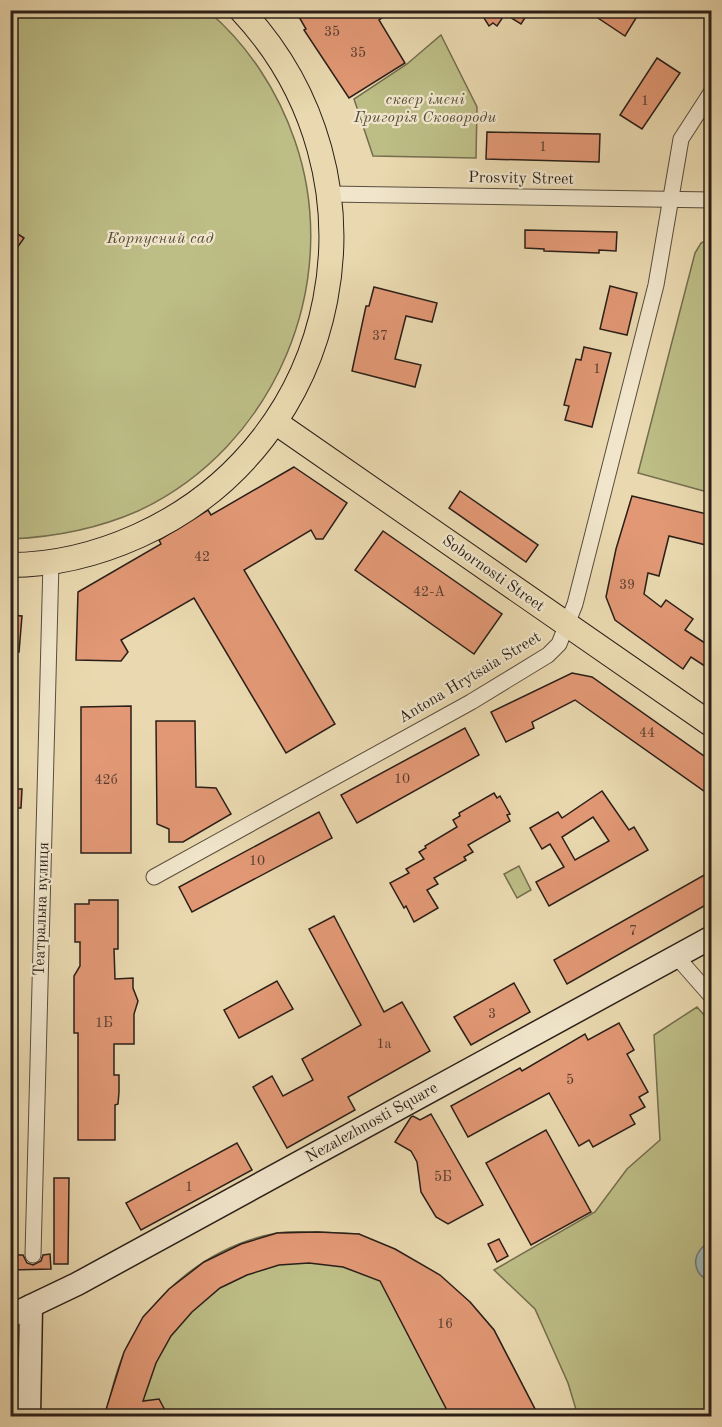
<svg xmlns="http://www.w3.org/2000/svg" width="722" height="1427" viewBox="0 0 722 1427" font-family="'Old Standard TT',serif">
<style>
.green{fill:#bdbd86;stroke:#746e4f;stroke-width:1.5}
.water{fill:#9db7b6;stroke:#6f7a77;stroke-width:1.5}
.building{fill:#e29875;stroke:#2a1f18;stroke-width:1.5;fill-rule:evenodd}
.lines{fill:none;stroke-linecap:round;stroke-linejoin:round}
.street-casing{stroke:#5a4e3e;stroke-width:17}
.secondary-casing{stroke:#2a1f18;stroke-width:25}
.primary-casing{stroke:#2a1f18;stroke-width:26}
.street{stroke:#f1e6cc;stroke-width:15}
.secondary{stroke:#f1e6cc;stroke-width:22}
.primary{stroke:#ead9b0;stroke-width:24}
.labels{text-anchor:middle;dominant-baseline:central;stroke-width:4.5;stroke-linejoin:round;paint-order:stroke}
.number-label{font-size:14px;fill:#583d2f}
.park-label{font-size:16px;font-style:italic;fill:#564e39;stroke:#f1e6cc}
.street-label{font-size:16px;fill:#2a1f18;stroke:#f1e6cc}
</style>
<rect width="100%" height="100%" fill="#ead9b0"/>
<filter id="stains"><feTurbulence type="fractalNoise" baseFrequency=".00333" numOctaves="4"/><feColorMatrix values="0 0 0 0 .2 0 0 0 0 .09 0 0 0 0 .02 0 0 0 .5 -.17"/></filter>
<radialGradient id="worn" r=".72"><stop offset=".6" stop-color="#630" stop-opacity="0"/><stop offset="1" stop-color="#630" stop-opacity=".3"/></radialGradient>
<!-- green -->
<g class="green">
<path d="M10,11H208C248,45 278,91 295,141C344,283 275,447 138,511C97,529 55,537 11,539Z"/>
<polygon points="441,35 477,107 476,158 373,156 354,99 407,64"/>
<polygon points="711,238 712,238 711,493 638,473 695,253 701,243"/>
<polygon points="519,866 531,890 517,898 504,874"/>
<polygon points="697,1007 712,1024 711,1416 578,1416 568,1383 535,1309 494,1270 595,1212 627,1169 660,1140 654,1035"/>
<path d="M318,1232L359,1234L470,1302L494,1330L535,1409L537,1416H108L106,1413C111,1392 116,1370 125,1351C153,1291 211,1245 277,1233C290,1231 305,1232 318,1232Z"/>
</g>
<!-- water -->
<path class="water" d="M711,1242H712L711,1281C690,1275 691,1250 711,1242Z"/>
<!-- building -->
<g class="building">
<polygon points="295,10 394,10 379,20 405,63 349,98 304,30 306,29"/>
<polygon points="479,10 530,10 521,24 505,14 497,26 493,23 489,26"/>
<polygon points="586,10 641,10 625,36"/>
<polygon points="657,58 680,73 642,129 620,115"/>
<polygon points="487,132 600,134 599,162 486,159"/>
<polygon points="10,229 24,238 10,258"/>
<polygon points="525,230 617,232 616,251 599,250 599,253 544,251 544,249 525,248"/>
<polygon points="610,286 637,293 627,335 600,329"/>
<polygon points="374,287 437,303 432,322 406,316 395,359 421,365 415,387 352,371 366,306 369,306"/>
<polygon points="584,347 611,353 592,427 565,420 569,406 564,405 576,359 581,360"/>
<polygon points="294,467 347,503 323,539 316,539 311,530 244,570 335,724 286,753 194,598 121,640 128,652 121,661 76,660 78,592 161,544 159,540 208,510 211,515"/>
<polygon points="460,491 538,545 526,562 449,508"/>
<polygon points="632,496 711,515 710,546 669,536 659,576 648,573 644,594 661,607 666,600 693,619 685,630 711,647 711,670 691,657 683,669 615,620 606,597 616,549"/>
<polygon points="383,531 502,614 474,654 355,570"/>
<polygon points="10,615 22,616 19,652 10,652"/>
<polygon points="572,673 592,677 711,761 711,796 575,700 532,722 534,728 506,742 491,712"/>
<polygon points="131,706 131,853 81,853 81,707"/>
<polygon points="156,721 195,721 196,787 216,788 231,814 183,842 169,842 169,829 157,824"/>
<polygon points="465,728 479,755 357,823 341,795"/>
<polygon points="10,789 22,789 21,808 10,808"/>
<path d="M602,791L629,830L634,827L648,850L549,906L536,882L564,867L550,844L542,849L530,828L558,812L562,818ZM593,817L609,841L575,860L562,837Z"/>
<polygon points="494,793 497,798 500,796 510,814 507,815 510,821 468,845 473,852 464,857 466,860 434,878 438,884 427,890 438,908 414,922 406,906 404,908 390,883 409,873 406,869 424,859 419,852 426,848 425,846 457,827 453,820 460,816 459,813"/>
<polygon points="319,812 332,838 192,912 179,887"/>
<polygon points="706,874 711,883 711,902 567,984 554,960"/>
<polygon points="89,900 118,900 118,949 114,949 115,979 133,978 133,988 138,1001 134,1014 134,1044 114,1044 114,1075 119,1075 119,1092 118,1104 115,1105 115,1140 78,1140 78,1033 74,1033 74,976 80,966 80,942 75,942 75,904 89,904"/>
<polygon points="334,916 384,1012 402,1002 430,1051 348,1097 355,1110 287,1148 253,1087 272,1076 283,1096 313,1080 302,1059 361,1025 309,929"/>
<polygon points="277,981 293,1009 239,1038 224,1010"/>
<polygon points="514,983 530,1012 471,1045 454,1017"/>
<polygon points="619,1023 634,1050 627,1054 648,1092 639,1097 645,1107 630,1115 635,1124 593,1147 589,1140 579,1146 549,1093 468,1137 451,1106 520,1068 522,1071 585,1034 588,1040"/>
<polygon points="431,1114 483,1205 448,1224 436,1217 421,1192 417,1162 411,1151 395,1142 411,1117 413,1116 420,1120"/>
<polygon points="546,1130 591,1212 531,1245 486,1163"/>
<polygon points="237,1143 252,1170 141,1230 126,1203"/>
<polygon points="54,1178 69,1178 68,1264 54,1264"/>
<polygon points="318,1232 359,1234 395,1249 440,1275 470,1302 494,1330 535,1409 537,1416 450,1416 380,1281 343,1267 309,1263 279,1265 247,1275 220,1288 192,1312 171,1336 156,1363 143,1401 159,1399 168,1416 104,1416 124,1352 143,1317 169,1289 204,1262 241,1244 277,1233"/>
<polygon points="499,1239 508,1256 497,1262 488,1244"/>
<polygon points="50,1254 51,1269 10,1270 10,1255 23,1255 27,1263 33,1265 41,1261 43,1255"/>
</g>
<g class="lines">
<!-- street casing -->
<g class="street-casing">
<g id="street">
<polyline points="329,194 712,200"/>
<polyline points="154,877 471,702 548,655 559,644 575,604 656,285 681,139 712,91"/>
<polyline points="676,956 712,997"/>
<polyline points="33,1255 51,562"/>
</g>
</g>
<!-- secondary casing -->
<g class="secondary-casing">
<g id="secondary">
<polyline points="10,1316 77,1284 712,937"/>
<polyline points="29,1416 31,1306"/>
</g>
</g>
<!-- primary casing -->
<g class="primary-casing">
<g id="primary">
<polyline points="275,422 712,725"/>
<path d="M10,565C54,565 98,554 138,536C345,443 396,175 241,10"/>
</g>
</g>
<!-- street -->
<use href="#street" class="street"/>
<!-- secondary -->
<use href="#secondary" class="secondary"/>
<!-- primary -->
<use href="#primary" class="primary"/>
</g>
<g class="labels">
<!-- number labels -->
<g class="number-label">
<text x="332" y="32">35</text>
<text x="358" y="53">35</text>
<text x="645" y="101">1</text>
<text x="543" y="147">1</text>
<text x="380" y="336">37</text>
<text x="597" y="369">1</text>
<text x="202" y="557">42</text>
<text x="627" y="585">39</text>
<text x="429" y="592">42-А</text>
<text x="647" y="733">44</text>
<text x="402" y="779">10</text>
<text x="106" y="780">42б</text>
<text x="257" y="861">10</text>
<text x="633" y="931">7</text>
<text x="492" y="1014">3</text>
<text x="104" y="1023">1Б</text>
<text x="384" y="1044">1а</text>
<text x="570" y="1080">5</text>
<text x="443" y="1177">5Б</text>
<text x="189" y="1187">1</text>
<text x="445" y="1324">16</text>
</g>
<!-- park labels -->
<g class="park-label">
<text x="425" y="100">сквер імені<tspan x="425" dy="18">Григорія Сковороди</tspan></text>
<text x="160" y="239">Корпусний сад</text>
</g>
<!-- street labels -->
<g class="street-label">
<text transform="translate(521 179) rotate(1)">Prosvity Street</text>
<text transform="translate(493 574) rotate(35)">Sobornosti Street</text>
<text transform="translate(470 678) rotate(-31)">Antona Hrytsaia Street</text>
<text transform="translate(42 909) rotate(-88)">Театральна вулиця</text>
<text transform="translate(372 1123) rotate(-29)">Nezalezhnosti Square</text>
</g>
</g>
<!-- margin -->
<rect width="722" height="1427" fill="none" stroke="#ead9b0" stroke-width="36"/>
<rect x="12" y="12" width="698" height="1403" fill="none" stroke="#2a1f18" stroke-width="3"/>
<rect x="18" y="18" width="686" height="1391" fill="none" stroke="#2a1f18" stroke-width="1.5"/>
<rect width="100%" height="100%" filter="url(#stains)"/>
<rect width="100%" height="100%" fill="url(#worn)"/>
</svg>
